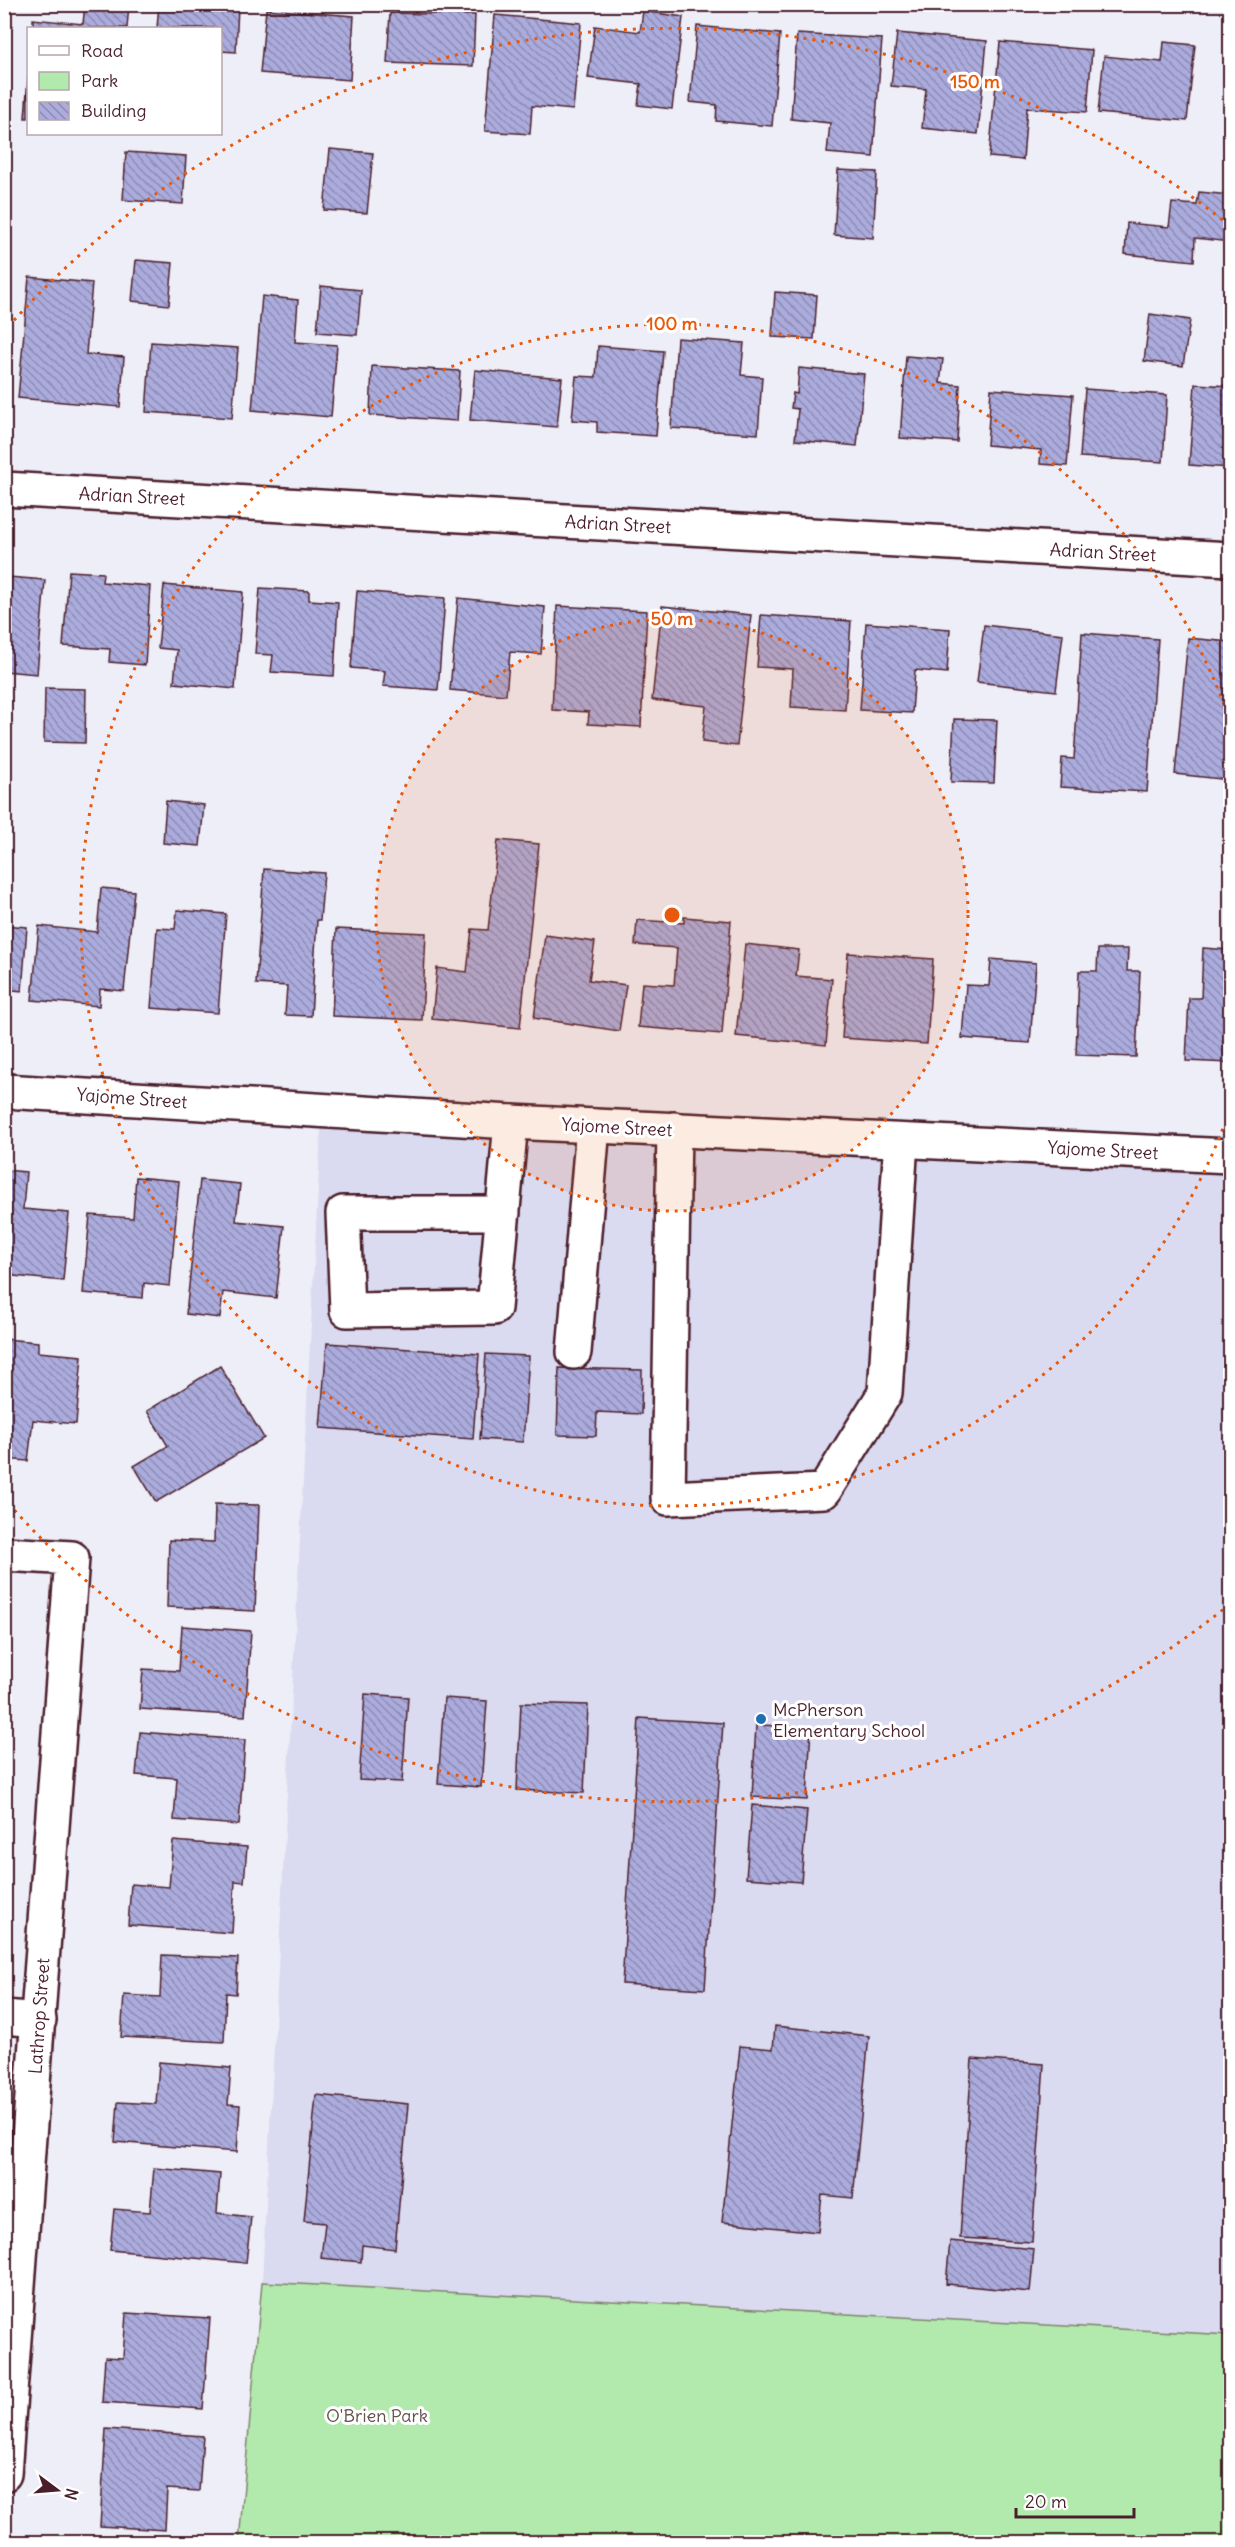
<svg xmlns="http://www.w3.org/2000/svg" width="1235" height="2547" viewBox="0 0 1235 2547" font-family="Delius,sans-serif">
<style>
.built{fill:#dadaf0}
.park{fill:#b2eaad;stroke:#7e846c;stroke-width:1.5}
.building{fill:url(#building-back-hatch);stroke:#4a1f2b;stroke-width:1.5}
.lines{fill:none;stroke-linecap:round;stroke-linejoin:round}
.minor-casing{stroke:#4a1f2b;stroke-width:38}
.minor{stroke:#fff;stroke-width:33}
.ring{fill:none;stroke:#e8590c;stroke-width:3;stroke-dasharray:3 6}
.poi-dot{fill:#1f6fb2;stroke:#fff;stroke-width:2}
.labels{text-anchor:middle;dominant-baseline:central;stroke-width:6;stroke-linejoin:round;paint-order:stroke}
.street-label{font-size:18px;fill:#4a1f2b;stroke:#fff}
.poi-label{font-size:18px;fill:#4a1f2b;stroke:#fff;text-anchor:start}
.park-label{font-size:18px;fill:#64524c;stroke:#fff}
.centre{fill:#e8590c;stroke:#fff;stroke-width:3}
.ring-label{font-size:18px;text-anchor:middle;font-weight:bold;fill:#e8590c;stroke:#fff;stroke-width:6;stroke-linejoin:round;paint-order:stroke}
</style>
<defs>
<pattern id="building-back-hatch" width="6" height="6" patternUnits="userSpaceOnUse" patternTransform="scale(1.5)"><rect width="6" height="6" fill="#abacdd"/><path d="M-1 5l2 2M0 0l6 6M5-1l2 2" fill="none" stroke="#8d8bb3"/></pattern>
</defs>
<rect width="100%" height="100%" fill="#eeeef8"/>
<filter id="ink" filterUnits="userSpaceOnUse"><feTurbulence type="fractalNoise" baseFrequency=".0167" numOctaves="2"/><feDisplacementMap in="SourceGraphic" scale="12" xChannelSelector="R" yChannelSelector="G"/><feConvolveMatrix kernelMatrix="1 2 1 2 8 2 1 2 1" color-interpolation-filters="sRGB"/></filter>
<g filter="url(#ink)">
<!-- built -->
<polygon class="built" points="322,1110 1230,1156 1230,2335 262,2282"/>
<!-- park -->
<polygon class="park" points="262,2282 1230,2335 1230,2542 239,2542"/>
<!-- building -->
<g class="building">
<polygon points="85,4 129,4 127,28 33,28 33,19 83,24"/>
<polygon points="159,4 238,5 236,52 220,51 220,28 157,28"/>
<polygon points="266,9 354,16 350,80 260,73"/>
<polygon points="643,11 683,17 672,109 638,105 641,84 588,78 595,26 640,32"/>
<polygon points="390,13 475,15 473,66 387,63"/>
<polygon points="495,15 581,23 573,110 532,106 530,134 485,131"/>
<polygon points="697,26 780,34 772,126 716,121 717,105 690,102"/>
<polygon points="897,33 987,41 978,134 922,128 926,89 891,86"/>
<polygon points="797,34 882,39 873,157 827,153 830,123 791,119"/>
<polygon points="1000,42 1092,50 1087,112 1027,108 1023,160 989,157"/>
<polygon points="1164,42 1195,45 1187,121 1098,113 1104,56 1162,62"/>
<polygon points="28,77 28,118 25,118"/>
<polygon points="330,149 373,153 367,213 324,210"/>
<polygon points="126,152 186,156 183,204 123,200"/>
<polygon points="838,170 877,172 873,238 834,235"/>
<polygon points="1199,192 1230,195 1230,242 1195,238 1194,261 1125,254 1127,223 1169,227 1172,203 1197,205"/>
<polygon points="136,260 173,263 169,305 132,301"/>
<polygon points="29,277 92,283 86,354 124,357 120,407 18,398"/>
<polygon points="321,286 361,290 357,335 317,332"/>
<polygon points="775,292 817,295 814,339 772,337"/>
<polygon points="262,296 298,300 295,342 337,345 331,417 252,410"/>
<polygon points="1150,314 1190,320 1183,366 1144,361"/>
<polygon points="677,338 744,343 741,375 762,377 758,434 671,428"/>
<polygon points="151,342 238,348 232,418 146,412"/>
<polygon points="598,346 663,351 656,436 597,432 597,422 572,420 576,376 596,377"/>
<polygon points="906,356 943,359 940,383 960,385 957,442 900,438"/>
<polygon points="372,366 460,371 457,421 370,415"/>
<polygon points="799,368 864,374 857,446 795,440 798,409 791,408 793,393 797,394"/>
<polygon points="475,370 562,378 557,427 470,420"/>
<polygon points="1195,384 1230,386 1230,468 1189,465"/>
<polygon points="991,389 1073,395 1067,466 1040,464 1041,450 987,445"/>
<polygon points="1085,389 1167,395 1163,462 1080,457"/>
<polygon points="69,571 103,573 102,582 150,586 145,665 109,662 110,649 63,646"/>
<polygon points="8,577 45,580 37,674 4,671 4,614"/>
<polygon points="164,585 243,592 235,689 174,683 177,650 158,648"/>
<polygon points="260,588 309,591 309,600 338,602 334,676 271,672 273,655 255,654"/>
<polygon points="357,591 445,598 438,690 383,686 385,671 351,668"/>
<polygon points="458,598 545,607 541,654 510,652 506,695 450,690"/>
<polygon points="557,606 647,611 641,727 588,724 589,712 552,710"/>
<polygon points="662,606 751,615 737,746 702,742 706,706 652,700"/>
<polygon points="761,615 851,621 845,710 791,707 793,669 757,667"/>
<polygon points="866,623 950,629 947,673 915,670 912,713 860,710"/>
<polygon points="984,625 1063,634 1056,691 977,682"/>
<polygon points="1082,633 1158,639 1147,792 1060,787 1062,758 1074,759"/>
<polygon points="1188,638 1230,642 1230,780 1175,774"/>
<polygon points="45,688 86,689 85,743 44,742"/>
<polygon points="954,719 997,720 994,783 951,782"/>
<polygon points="166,801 204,805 200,846 163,843"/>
<polygon points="498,840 539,844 520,1028 432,1019 437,968 467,972 472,929 488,930"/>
<polygon points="264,869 324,873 320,920 317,920 311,1016 285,1015 287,986 256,984"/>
<polygon points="101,888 134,891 124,991 100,989 99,1006 32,1000 39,926 97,932"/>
<polygon points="177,910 226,914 218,1013 151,1008 157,928 175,929"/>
<polygon points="684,917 731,921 722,1034 638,1027 642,983 674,985 677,948 635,945 637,920 684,923"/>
<polygon points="4,925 27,927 22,991 4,989"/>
<polygon points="336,929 426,933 422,1020 332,1016"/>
<polygon points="545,935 595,942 589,980 626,985 619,1031 534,1018"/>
<polygon points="745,944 799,950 796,976 832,979 826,1045 736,1036"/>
<polygon points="1203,948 1230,950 1230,1063 1186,1061 1189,998 1201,998"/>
<polygon points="1098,949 1128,949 1127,971 1140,971 1136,1057 1076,1055 1079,971 1097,971"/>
<polygon points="848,953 933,959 927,1044 842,1038"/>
<polygon points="991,959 1036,963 1030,1043 962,1038 966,985 989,986"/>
<polygon points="4,1170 26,1172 23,1209 69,1213 63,1281 4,1275"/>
<polygon points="136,1177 179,1181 170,1286 144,1283 143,1298 83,1293 90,1215 133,1218"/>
<polygon points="200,1180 240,1184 236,1221 284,1226 276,1298 223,1292 220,1318 186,1314"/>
<polygon points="4,1339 38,1342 38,1352 82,1356 76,1424 33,1420 28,1461 4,1459"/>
<polygon points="327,1343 479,1354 473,1439 320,1428"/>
<polygon points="486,1354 529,1356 523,1442 480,1439"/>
<polygon points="220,1366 264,1438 156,1502 134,1466 168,1446 147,1411"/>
<polygon points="559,1368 642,1370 641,1414 597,1412 596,1436 557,1435"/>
<polygon points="215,1504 259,1505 255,1611 167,1607 169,1540 214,1542"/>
<polygon points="182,1626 251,1631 245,1716 140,1709 143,1669 179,1671"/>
<polygon points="365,1694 408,1697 402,1782 359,1780"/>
<polygon points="444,1698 487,1701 481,1787 438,1784"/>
<polygon points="521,1703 588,1705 584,1793 517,1790"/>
<polygon points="639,1718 723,1723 705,1989 622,1984"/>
<polygon points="756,1725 811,1727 807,1800 752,1797"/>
<polygon points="140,1732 245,1740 239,1825 174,1820 177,1778 136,1775"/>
<polygon points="752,1805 807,1810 801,1882 746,1878"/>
<polygon points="173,1841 247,1847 244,1882 235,1881 232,1933 128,1925 131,1884 169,1887"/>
<polygon points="162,1955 238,1958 236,1994 226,1993 224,2042 121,2037 124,1995 160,1997"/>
<polygon points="775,2026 869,2036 853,2198 822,2195 818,2232 722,2222 740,2046 773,2049"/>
<polygon points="972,2059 1044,2064 1032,2242 960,2238"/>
<polygon points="159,2062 231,2068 228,2104 240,2105 237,2152 115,2142 118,2102 156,2104"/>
<polygon points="316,2095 408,2104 395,2249 362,2245 361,2262 321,2258 325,2223 304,2221"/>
<polygon points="154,2168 220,2174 217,2213 251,2217 246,2263 110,2250 114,2209 150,2212"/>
<polygon points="950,2241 1034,2249 1030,2292 946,2284"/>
<polygon points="126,2313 210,2318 203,2409 102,2402 105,2357 123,2358"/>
<polygon points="106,2429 203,2436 199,2491 167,2489 165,2530 100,2526"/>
</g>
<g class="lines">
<!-- minor casing -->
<g class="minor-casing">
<g id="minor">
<polyline points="4,489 1230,559"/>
<polyline points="4,1091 511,1122 1230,1156"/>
<polyline points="674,1129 668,1498 824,1491 885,1393 901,1141"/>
<polyline points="503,1213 343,1213 347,1310 494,1308 511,1122"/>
<polyline points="574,1352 593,1126"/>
<polyline points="4,1554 72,1558 4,2474"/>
<polyline points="4,2017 39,2020"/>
</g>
</g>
<!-- minor -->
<use href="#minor" class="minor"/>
</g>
</g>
<!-- distance rings -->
<circle cx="672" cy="915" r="296" fill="#e8590c" fill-opacity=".12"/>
<g class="ring">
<circle cx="672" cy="915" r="296"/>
<path d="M1229 1112A591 591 0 1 1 1229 718"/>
<path d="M1230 1604A887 887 0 0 1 8 1503M8 327A887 887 0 0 1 1230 226"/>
</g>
<!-- markers -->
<circle class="poi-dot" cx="761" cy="1719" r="6"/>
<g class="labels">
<!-- street labels -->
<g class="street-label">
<text transform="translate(132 496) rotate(3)">Adrian Street</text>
<text transform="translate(618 524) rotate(3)">Adrian Street</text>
<text transform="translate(1103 552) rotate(3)">Adrian Street</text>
<text transform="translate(132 1098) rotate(4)">Yajome Street</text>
<text transform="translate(617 1127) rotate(3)">Yajome Street</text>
<text transform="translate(1103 1150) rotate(3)">Yajome Street</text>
<text transform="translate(39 2016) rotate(-86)">Lathrop Street</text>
</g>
<!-- poi labels -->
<g class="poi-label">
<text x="773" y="1709">McPherson<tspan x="773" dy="21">Elementary School</tspan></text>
</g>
<!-- park labels -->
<g class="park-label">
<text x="377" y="2415">O'Brien Park</text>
</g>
</g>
<circle cx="672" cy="915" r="9" class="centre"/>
<g class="ring-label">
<text x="975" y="88">150 m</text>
<text x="672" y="330">100 m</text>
<text x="672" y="625">50 m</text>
</g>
<!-- margin -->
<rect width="1235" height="2547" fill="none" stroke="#fff" stroke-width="24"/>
<rect x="12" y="12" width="1211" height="2523" fill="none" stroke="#4a1f2b" stroke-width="2" filter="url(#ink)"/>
<!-- legend -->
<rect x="27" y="27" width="195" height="108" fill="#ffffff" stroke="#b7a5aa" stroke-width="1.5"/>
<rect x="39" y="46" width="30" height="9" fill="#ffffff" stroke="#b7a5aa" stroke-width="1.5"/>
<text x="81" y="57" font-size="18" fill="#4a1f2b">Road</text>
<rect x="39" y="72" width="30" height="18" fill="#b2eaad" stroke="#b7a5aa" stroke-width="1.5"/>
<text x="81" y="87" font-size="18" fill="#4a1f2b">Park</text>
<rect x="39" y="102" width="30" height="18" fill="url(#building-back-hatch)" stroke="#b7a5aa" stroke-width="1.5"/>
<text x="81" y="117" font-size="18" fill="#4a1f2b">Building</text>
<!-- north arrow -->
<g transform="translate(57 2490) rotate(106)" stroke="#ffffff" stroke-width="4.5" paint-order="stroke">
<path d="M0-4.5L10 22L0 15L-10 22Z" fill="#4a1f2b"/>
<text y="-9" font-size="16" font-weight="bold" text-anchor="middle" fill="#4a1f2b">N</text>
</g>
<!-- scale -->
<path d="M1016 2508v9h118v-9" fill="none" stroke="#4a1f2b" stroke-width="3"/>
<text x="1025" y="2508" font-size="18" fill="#4a1f2b" stroke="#ffffff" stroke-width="4.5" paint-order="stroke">20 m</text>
</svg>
